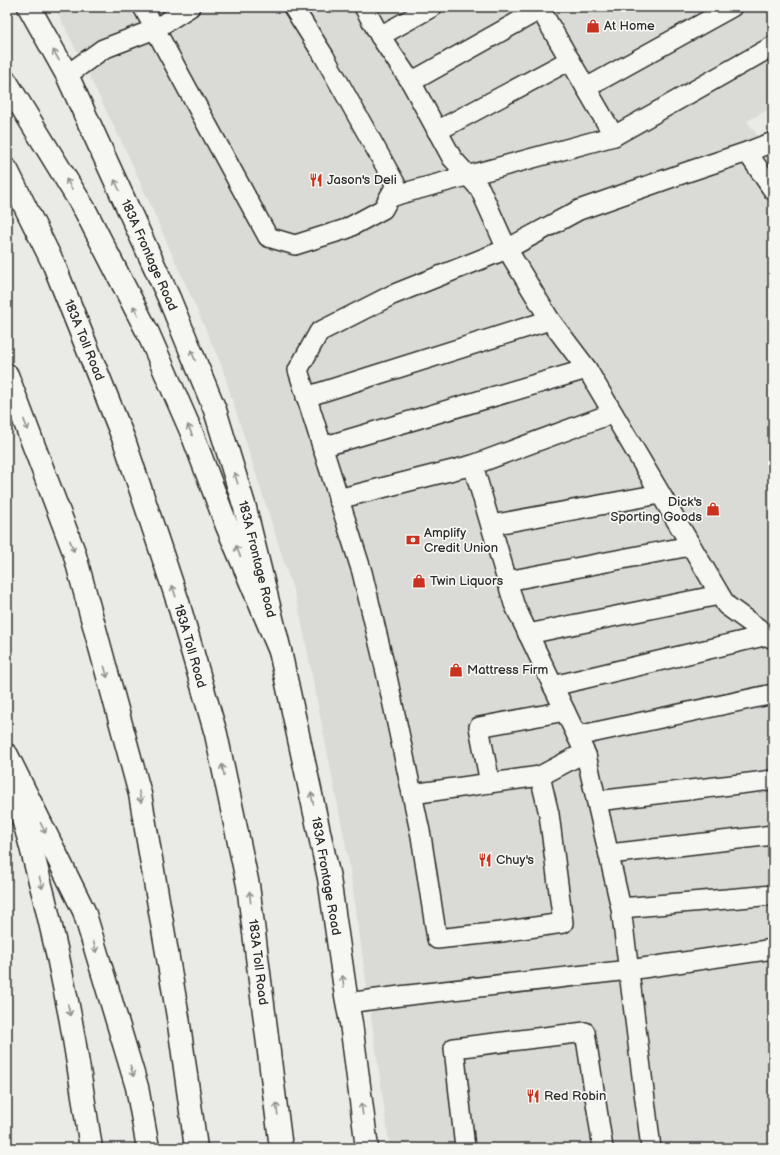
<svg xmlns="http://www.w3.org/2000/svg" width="780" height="1155" viewBox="0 0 780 1155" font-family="'Balsamiq Sans',sans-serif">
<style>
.built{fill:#dadad6}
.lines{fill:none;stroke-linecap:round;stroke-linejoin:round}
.minor-casing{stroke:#2b2b2b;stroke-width:22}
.major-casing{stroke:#2b2b2b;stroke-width:25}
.highway-casing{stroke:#2b2b2b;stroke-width:25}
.minor{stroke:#f6f6f2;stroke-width:19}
.major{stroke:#f6f6f2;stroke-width:22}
.highway{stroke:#f6f6f2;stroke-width:22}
.oneway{stroke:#90908e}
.labels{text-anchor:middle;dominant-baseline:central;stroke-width:3.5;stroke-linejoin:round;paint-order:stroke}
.poi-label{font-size:13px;fill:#2b2b2b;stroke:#f6f6f2;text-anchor:start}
.street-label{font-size:13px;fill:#2b2b2b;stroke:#f6f6f2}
</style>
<rect width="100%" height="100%" fill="#eaeae6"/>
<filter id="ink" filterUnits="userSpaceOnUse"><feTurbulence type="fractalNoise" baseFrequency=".025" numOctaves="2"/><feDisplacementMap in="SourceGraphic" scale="8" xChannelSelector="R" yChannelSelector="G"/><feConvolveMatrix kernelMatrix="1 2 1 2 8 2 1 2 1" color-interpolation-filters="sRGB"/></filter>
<g filter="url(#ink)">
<!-- built -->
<polygon class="built" points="55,7 773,7 773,107 747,121 773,157 773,1148 390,1148 349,862 299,609 221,364 129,157"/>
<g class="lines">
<!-- minor casing -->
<g class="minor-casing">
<g id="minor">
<polyline points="143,7 268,237 295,245 346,229 383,209 396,185 324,56 293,7"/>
<polyline points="364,7 380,36 411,82 452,158 480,189 507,249 550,320 587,369 726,605 773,639"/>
<polyline points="539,7 614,136"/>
<polyline points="380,36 432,7"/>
<polyline points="67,75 103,49 155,29 190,7"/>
<polyline points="411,82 541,9"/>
<polyline points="586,88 732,7"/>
<polyline points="437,131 570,60"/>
<polyline points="747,152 773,142"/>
<polyline points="389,198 400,194 614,136 773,46"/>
<polyline points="306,397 550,320"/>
<polyline points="613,413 473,465 514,604 586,755 621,908 773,895"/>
<polyline points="322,447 587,369"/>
<polyline points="338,499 473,465"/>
<polyline points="491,525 660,494"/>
<polyline points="507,581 690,546"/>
<polyline points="528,634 719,595"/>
<polyline points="553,686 768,635"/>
<polyline points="577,736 773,694"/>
<polyline points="586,755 574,758 540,776 549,814 563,923 501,932 437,939 421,836 386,672 362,572 298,370 319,332 392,295 507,249 579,210 687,172 747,152 773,190"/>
<polyline points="490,783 479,727 565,711"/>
<polyline points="412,794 540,776"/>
<polyline points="597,801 773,780"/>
<polyline points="609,854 773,835"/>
<polyline points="621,908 651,1148"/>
<polyline points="347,1003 400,996 629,970 773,949"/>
<polyline points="465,1148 454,1048 585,1032 603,1148"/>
</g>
</g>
<!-- major casing -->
<g class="major-casing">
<g id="major">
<polyline points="29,7 67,75 169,298 215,410 245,508 280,651 329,878 346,996 351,1023 367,1148"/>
<path d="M11,778C35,856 55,936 70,1016C78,1060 84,1104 91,1148"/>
</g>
</g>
<!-- highway casing -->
<g class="highway-casing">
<g id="highway">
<polyline points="7,83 85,210 148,333 191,431 227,526 280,651"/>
<polyline points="7,170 54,265 124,440 178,602 216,734 248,885 281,1148"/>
<polyline points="7,375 74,552 140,794 178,1017 196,1148"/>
<polyline points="7,755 84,911 137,1087 148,1148"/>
</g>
</g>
<!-- minor -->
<use href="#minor" class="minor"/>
<!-- major -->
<use href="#major" class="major"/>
<!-- highway -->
<use href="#highway" class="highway"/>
</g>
<!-- one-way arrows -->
<defs><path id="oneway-shaft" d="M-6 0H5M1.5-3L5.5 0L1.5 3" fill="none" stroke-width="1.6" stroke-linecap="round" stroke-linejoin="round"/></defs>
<g class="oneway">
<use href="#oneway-shaft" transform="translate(56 55) rotate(-119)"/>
<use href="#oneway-shaft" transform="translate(69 184) rotate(-121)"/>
<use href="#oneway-shaft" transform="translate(117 185) rotate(-115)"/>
<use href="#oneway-shaft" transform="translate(136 311) rotate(-117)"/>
<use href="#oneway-shaft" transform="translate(193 355) rotate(-112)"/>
<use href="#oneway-shaft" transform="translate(26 425) rotate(69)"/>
<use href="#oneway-shaft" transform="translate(190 430) rotate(-113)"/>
<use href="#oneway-shaft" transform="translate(236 478) rotate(-107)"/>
<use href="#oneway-shaft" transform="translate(72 546) rotate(70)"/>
<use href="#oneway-shaft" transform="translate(238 551) rotate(-113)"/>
<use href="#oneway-shaft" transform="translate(174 591) rotate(-108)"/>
<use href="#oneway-shaft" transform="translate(106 672) rotate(75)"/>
<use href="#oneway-shaft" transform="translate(223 770) rotate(-102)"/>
<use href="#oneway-shaft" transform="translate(140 797) rotate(79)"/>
<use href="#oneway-shaft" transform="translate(312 798) rotate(-102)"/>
<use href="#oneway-shaft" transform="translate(43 828) rotate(64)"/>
<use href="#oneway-shaft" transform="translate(41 883) rotate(75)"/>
<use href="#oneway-shaft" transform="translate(250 897) rotate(-97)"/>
<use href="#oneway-shaft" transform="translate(95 947) rotate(73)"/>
<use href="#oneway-shaft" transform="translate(343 981) rotate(-98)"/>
<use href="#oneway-shaft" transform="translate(69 1010) rotate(78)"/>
<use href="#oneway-shaft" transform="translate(132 1071) rotate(73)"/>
<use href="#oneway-shaft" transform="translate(277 1109) rotate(-97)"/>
<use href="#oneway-shaft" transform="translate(362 1109) rotate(-97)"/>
</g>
</g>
<!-- icons -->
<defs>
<g id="shop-bare" transform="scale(1.08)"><path d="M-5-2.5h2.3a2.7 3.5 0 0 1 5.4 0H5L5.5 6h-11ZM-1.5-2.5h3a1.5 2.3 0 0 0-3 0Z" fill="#c8321e" stroke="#f6f6f2" stroke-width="2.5" paint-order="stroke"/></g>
<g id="restaurant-bare" transform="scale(1.08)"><path d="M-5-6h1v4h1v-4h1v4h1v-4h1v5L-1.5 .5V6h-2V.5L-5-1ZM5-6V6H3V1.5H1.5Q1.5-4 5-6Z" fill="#c8321e" stroke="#f6f6f2" stroke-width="2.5" paint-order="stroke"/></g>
<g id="bank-bare" transform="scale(1.08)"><path d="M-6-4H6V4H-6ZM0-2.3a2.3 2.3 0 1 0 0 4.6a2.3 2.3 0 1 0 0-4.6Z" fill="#c8321e" stroke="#f6f6f2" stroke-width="2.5" paint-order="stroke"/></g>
</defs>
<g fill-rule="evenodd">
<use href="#shop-bare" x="593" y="26"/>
<use href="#restaurant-bare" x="316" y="180"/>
<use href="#shop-bare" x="713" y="509"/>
<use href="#bank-bare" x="413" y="540"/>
<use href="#shop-bare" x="419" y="581"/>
<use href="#shop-bare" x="456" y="670"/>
<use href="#restaurant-bare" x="485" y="860"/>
<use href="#restaurant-bare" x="533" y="1096"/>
</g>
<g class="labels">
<!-- poi labels -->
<g class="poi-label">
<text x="604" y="26">At Home</text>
<text x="327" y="180">Jason's Deli</text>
<text x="702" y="502" text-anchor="end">Dick's<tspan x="702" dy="15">Sporting Goods</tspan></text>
<text x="424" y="533">Amplify<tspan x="424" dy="15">Credit Union</tspan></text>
<text x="430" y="581">Twin Liquors</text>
<text x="467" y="670">Mattress Firm</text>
<text x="496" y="860">Chuy's</text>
<text x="544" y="1096">Red Robin</text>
</g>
<!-- street labels -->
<g class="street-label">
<text transform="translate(149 255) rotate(66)">183A Frontage Road</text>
<text transform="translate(84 340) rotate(68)">183A Toll Road</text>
<text transform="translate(257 559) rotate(76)">183A Frontage Road</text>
<text transform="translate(190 646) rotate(74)">183A Toll Road</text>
<text transform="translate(326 876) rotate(80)">183A Frontage Road</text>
<text transform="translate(258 962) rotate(83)">183A Toll Road</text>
</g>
</g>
<!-- margin -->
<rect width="780" height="1155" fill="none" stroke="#f6f6f2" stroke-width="24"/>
<rect x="12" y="12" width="756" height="1131" fill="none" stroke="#2b2b2b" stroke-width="1.5" filter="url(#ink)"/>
</svg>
